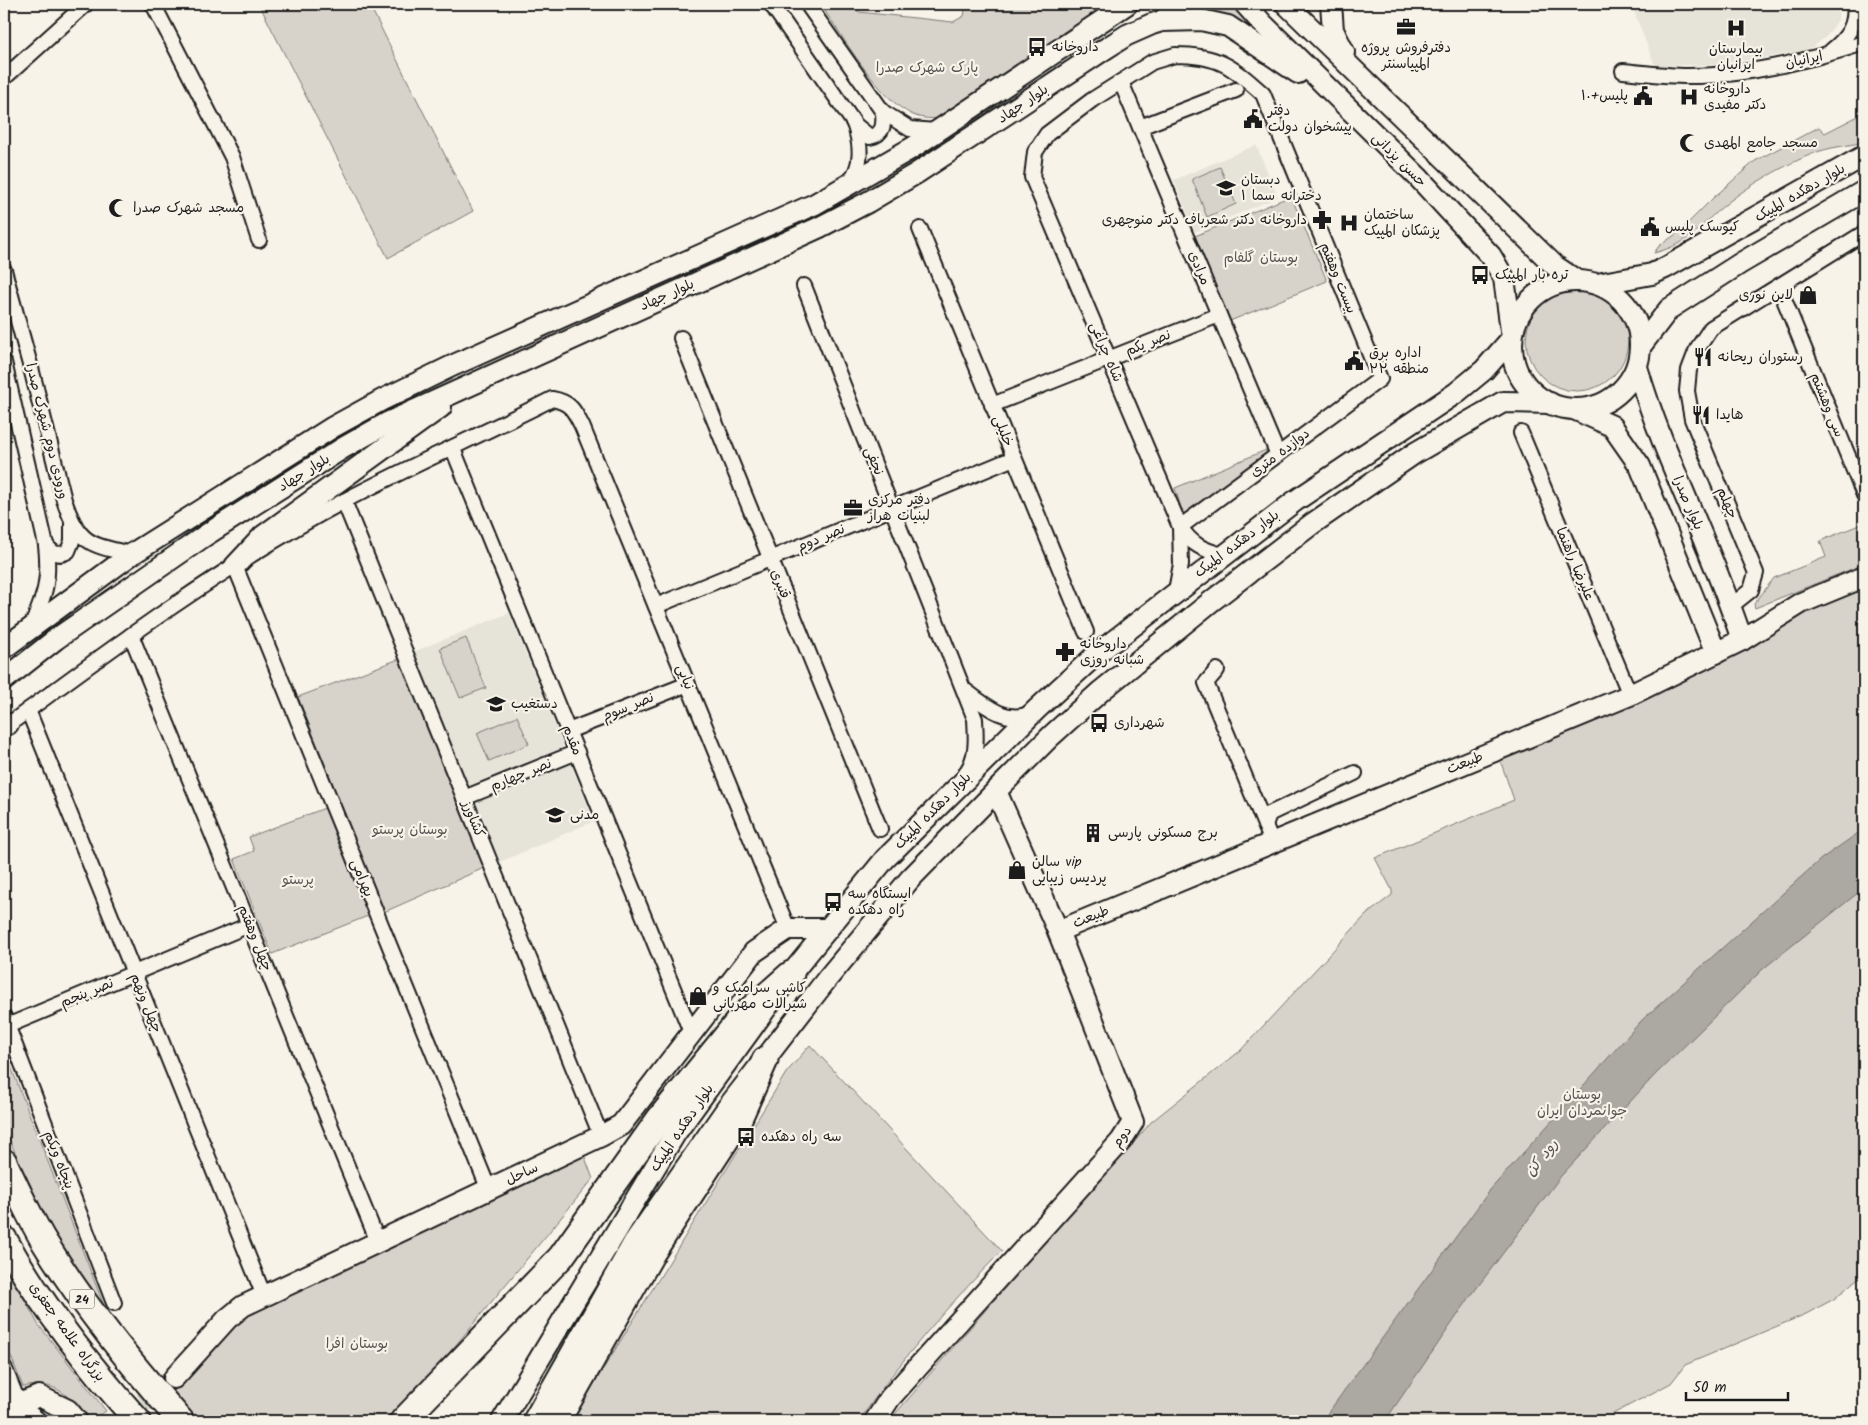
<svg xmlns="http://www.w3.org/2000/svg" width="1868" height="1425" viewBox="0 0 1868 1425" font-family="Kalam,'Playpen Sans Arabic',sans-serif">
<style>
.built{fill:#e6e3d9}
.green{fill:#d7d3cb;stroke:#7a7874}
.water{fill:#aca9a2;stroke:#72716c}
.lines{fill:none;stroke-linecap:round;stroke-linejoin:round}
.secondary-tunnel{stroke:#d6d3c9;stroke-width:20;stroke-dasharray:20 10;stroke-linecap:butt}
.street-casing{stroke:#1c1c1c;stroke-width:18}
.secondary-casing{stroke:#1c1c1c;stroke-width:24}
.highway-casing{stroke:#1c1c1c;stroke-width:29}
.street{stroke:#f7f3e8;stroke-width:14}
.secondary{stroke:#f7f3e8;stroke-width:20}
.highway{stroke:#f7f3e8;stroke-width:25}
.labels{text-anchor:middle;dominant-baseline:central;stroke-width:4.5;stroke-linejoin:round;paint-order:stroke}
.shield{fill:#f7f3e8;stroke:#5e5c59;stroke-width:1}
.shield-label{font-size:12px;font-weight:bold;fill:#1c1c1c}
.poi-label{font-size:14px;fill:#1c1c1c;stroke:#f7f3e8;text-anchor:start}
.street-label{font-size:14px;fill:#1c1c1c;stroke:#f7f3e8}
.park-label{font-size:14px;fill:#545351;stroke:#f7f3e8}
.water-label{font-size:15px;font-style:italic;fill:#565452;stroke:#f7f3e8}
</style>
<rect width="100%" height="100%" fill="#f7f3e8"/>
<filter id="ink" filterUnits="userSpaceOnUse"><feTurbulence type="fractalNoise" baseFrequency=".02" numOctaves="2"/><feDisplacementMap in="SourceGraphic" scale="10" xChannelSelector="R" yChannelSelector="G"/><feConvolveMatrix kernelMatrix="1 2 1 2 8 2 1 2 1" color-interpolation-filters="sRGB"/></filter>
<g filter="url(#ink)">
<!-- built -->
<g class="built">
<polygon points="1631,4 1839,4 1838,20 1826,37 1807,51 1715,65 1655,65"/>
<polygon points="1256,145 1278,197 1195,232 1174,180"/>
<polygon points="509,613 563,745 560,751 470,790 413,652"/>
<polygon points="570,762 594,821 500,862 475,802"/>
</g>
<!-- green -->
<g class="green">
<polygon points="259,4 369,4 473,211 388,258"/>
<path d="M820,4H851L859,12L953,22L964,16L966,4H1115L1068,29L943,118C932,119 923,119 913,115C879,100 842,35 820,4Z"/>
<polygon points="1187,4 1232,4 1266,43 1182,11"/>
<path d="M1864,113V142C1848,146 1828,147 1812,154C1785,165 1749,185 1726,204C1698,226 1693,243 1654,253L1659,246L1679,232L1712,199L1755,161L1819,127L1825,133Z"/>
<polygon points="1220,167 1236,204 1207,217 1192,179"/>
<polygon points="1291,196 1327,281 1230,321 1195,236"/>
<circle cx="1577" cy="340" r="51"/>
<polygon points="1266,450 1267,458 1184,518 1175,488"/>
<polygon points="1864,523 1864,564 1755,608 1754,604 1774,578 1826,557 1820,541"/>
<polygon points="1864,588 1864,1273 1834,1299 1806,1314 1685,1365 1671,1383 1611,1415 1603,1421 889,1421 1037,1251 1093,1181 1137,1139 1151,1122 1240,1051 1366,915 1392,895 1392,890 1375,858 1514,800 1499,757 1773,625"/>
<polygon points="466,638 486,688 460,698 440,648"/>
<polygon points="399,659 484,868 384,912 298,697"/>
<polygon points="517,716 529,744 489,761 477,733"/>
<polygon points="325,808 368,916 272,954 234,859 254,851 249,837"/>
<path d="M810,1045L1002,1251C948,1305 902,1358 859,1421H571L786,1073Z"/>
<polygon points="4,1049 108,1316 48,1222 4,1129"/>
<polygon points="583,1152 593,1179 393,1421 199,1421 170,1393 229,1324"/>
<path d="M4,1262L38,1324L106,1411L91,1420C67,1397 59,1379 23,1387L4,1339Z"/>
</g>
<!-- water -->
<polygon class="water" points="1864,829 1864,888 1763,969 1655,1075 1561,1176 1470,1297 1385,1421 1322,1421 1490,1190 1641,1021 1821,859"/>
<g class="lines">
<!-- secondary-tunnel -->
<polyline class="secondary-tunnel" points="119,1421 174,1378"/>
<!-- street casing -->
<g class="street-casing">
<g id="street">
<polyline points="153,4 232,157 259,240"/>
<path d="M771,4L854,123C861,144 864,166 848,183"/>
<polyline points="807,4 883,112 910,129 936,131"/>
<path d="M1831,51C1847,38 1857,25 1854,4"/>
<path d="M1175,55C1218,55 1232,66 1263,94L1380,379L1180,527L1032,177L1035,152L1047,134L1092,100L1152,62Z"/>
<path d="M1623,71C1644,73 1666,76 1688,76C1747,76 1808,61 1864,43"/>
<polyline points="4,78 86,4"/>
<polyline points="1121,82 1278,455"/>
<path d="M854,124L870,137C884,134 884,124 883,112"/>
<polyline points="1140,127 1236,90"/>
<polyline points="920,229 1086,632"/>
<path d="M4,270L32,372L64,500C79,544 89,545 132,554"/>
<path d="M804,286L975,719C976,738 978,756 966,773"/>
<polyline points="1779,287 1864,495"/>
<polyline points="681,338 880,829"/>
<path d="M4,362L46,545C50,582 45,594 31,628"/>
<polyline points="992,405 1219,315"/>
<polyline points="1521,433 1630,695"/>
<polyline points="453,449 691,1032"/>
<polyline points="344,501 601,1136"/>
<path d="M46,545C52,553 58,557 68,551L72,541V522"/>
<polyline points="235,566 489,1190"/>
<path d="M1176,591L1181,564L1180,527C1192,545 1203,550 1223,555"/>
<polyline points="656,606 1014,458"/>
<polyline points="1731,606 1751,590 1756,573 1692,419 1687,391 1689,370 1697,349 1711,328 1864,233"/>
<polyline points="131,635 378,1242"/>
<polyline points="1217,670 1206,683 1272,842"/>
<path d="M966,691C984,705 1009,726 1032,712"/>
<polyline points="28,710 264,1296"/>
<path d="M4,728C113,647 224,565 344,501C412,465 483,434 552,399C570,402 574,410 582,426L788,929"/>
<polyline points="568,731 688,684"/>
<polyline points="464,798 577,752"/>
<polyline points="1265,825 1269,814 1355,773"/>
<polyline points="4,1017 114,1303"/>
<polyline points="7,1026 249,925"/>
<polyline points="4,1367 19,1404 40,1421"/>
</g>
</g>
<!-- secondary casing -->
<g class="secondary-casing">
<g id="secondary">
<polyline points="1286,4 1555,266 1576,280"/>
<polyline points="1331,4 1333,30 1344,52"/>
<polyline points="1162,21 1181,4"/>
<circle cx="1576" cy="345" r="64"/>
<polyline points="1597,284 1652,274 1665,268 1864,156"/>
<polyline points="1640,347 1669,309 1741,263 1864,191"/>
<path d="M1637,367C1664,460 1712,547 1742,640"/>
<polyline points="1574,409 1612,426 1640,466 1716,653"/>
<polyline points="235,566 263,536 441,407"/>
<polyline points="4,648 132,554 333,427 382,400 454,365 815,204 912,148 1127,4"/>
<polyline points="4,680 56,639 206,535 343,448 389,422 820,227 868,202 917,173 1105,49 1127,35 1152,24 1162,21 1201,20 1228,26 1298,73"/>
<polyline points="4,726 8,724"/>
<polyline points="1058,931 1630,695 1742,640 1801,603 1864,577"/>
<polyline points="174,1378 227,1319 243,1306 601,1136 621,1125 754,952 788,929 827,929"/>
<polyline points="4,1410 39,1396 68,1410 77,1421"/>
<polyline points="502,1421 675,1134 791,974 885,859 1037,709 1098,653 1295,501 1456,393 1484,370 1512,338 1504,278 1491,256 1418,177 1262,23 1245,4"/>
<polyline points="533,1421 634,1242 727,1108 827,979 910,879 996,791 1051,736 1101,691 1213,600 1312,524 1415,453 1503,402 1550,403"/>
<polyline points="875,1421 890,1398 1121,1141 1133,1122 1058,931 996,791"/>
</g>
</g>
<!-- highway casing -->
<g class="highway-casing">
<g id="highway">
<path d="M4,1162C17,1190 30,1218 45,1243C84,1307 132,1365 181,1421"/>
<path d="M4,1239C40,1304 88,1365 138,1421"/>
<polyline points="403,1421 561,1257 660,1118 741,1018 791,974"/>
<polyline points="557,1421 652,1253 737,1123 765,1060"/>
</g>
</g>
<!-- street -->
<use href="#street" class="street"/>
<!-- secondary -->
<use href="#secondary" class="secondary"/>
<!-- highway -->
<use href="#highway" class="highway"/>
</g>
</g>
<!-- icons -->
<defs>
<g id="office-bare" transform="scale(1.5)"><path d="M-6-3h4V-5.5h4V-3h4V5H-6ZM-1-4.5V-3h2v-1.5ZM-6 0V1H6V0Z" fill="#1c1c1c" stroke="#f7f3e8" stroke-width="2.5" paint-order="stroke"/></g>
<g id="hospital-bare" transform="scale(1.5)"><path d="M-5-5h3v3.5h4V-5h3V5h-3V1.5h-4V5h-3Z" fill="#1c1c1c" stroke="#f7f3e8" stroke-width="2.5" paint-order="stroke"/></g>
<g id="bus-bare" transform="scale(1.5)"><path d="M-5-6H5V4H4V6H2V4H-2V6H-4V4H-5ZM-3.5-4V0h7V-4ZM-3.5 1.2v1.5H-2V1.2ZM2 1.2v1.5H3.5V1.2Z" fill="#1c1c1c" stroke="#f7f3e8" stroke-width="2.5" paint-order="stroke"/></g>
<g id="civic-bare" transform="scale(1.5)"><path d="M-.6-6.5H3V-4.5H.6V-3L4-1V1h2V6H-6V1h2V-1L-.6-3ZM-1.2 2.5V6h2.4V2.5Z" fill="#1c1c1c" stroke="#f7f3e8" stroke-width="2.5" paint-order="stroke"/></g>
<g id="mosque-bare" transform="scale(1.5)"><path d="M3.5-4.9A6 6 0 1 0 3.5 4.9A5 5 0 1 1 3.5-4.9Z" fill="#1c1c1c" stroke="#f7f3e8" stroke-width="2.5" paint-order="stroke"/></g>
<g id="school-bare" transform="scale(1.5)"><path d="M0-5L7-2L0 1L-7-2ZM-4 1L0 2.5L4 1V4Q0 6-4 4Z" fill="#1c1c1c" stroke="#f7f3e8" stroke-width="2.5" paint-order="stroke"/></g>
<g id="pharmacy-bare" transform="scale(1.5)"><path d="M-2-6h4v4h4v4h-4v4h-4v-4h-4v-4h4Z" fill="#1c1c1c" stroke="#f7f3e8" stroke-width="2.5" paint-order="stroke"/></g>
<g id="shop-bare" transform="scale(1.5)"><path d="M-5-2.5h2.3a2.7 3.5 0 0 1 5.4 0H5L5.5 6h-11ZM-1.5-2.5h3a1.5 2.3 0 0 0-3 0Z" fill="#1c1c1c" stroke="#f7f3e8" stroke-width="2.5" paint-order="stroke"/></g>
<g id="restaurant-bare" transform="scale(1.5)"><path d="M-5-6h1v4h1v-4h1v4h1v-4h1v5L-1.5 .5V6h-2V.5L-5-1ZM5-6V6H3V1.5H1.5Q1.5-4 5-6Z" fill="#1c1c1c" stroke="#f7f3e8" stroke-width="2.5" paint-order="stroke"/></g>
<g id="building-bare" transform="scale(1.5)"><path d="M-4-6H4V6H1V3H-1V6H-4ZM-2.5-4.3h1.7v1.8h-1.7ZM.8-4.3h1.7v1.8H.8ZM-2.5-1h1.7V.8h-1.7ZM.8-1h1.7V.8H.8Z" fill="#1c1c1c" stroke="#f7f3e8" stroke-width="2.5" paint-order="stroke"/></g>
</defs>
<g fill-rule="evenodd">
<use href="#office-bare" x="1406" y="27"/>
<use href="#hospital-bare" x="1736" y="28"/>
<use href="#bus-bare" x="1037" y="47"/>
<use href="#civic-bare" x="1643" y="96"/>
<use href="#hospital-bare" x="1689" y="97"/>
<use href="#civic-bare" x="1253" y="119"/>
<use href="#mosque-bare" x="1689" y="143"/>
<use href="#school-bare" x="1226" y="188"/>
<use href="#mosque-bare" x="118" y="208"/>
<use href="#pharmacy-bare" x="1322" y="220"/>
<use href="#hospital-bare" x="1349" y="223"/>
<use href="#civic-bare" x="1650" y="227"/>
<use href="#bus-bare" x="1480" y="275"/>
<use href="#shop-bare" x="1808" y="295"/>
<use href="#restaurant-bare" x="1703" y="357"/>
<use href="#civic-bare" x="1354" y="361"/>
<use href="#restaurant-bare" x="1701" y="415"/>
<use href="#office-bare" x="853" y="508"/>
<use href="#pharmacy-bare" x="1065" y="652"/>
<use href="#school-bare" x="496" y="704"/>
<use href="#bus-bare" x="1099" y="723"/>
<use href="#school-bare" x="555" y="815"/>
<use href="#building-bare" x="1093" y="833"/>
<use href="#shop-bare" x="1017" y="870"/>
<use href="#bus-bare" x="833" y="902"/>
<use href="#shop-bare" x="698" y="996"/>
<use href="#bus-bare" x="746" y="1137"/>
</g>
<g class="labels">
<!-- shield labels -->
<rect class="shield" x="69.5" y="1289.5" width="25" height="19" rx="4"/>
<g class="shield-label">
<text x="82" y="1299">24</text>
</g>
<!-- poi labels -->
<g class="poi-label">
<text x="1052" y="47">داروخانه</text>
<text x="1406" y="48" text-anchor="middle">دفترفروش پروژه<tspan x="1406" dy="16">المپیاسنتر</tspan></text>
<text x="1736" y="49" text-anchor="middle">بیمارستان<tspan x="1736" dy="16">ایرانیان</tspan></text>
<text x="1704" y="89">داروخانه<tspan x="1704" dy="16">دکتر مفیدی</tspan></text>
<text x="1628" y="96" text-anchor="end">پلیس+۱۰</text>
<text x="1268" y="111">دفتر<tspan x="1268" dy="16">پیشخوان دولت</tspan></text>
<text x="1704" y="143">مسجد جامع المهدی</text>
<text x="1241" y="180">دبستان<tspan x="1241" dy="16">دخترانه سما ۱</tspan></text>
<text x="133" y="208">مسجد شهرک صدرا</text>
<text x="1364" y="215">ساختمان<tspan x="1364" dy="16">پزشکان المپیک</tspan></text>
<text x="1307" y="220" text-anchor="end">داروخانه دکتر شعرباف دکتر منوچهری</text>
<text x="1665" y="227">کیوسک پلیس</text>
<text x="1495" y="275">تره بار المپیک</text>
<text x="1793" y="295" text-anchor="end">لاین نوری</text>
<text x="1369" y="353">اداره برق<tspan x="1369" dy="16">منطقه ۲۲</tspan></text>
<text x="1718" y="357">رستوران ریحانه</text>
<text x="1716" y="415">هایدا</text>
<text x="868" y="500">دفتر مرکزی<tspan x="868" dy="16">لبنیات هراز</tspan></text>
<text x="1080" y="644">داروخانه<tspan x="1080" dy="16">شبانه روزی</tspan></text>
<text x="511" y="704">دستغیب</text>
<text x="1114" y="723">شهرداری</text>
<text x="570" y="815">مدنی</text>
<text x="1108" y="833">برج مسکونی پارسی</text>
<text x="1032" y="862">سالن vip<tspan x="1032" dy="16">پردیس زیبایی</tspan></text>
<text x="848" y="894">ایستگاه سه<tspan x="848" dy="16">راه دهکده</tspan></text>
<text x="713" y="988">کاشی سرامیک و<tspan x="713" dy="16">شیرالات مهربانی</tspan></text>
<text x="761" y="1137">سه راه دهکده</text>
</g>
<!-- street labels -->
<g class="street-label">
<text transform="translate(1804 60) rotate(-12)">ایرانیان</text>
<text transform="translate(1023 104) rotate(-34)">بلوار جهاد</text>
<text transform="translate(1399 160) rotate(45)">حسن یزدانی</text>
<text transform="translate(1800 193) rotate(-30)">بلوار دهکده المپیک</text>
<text transform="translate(1199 268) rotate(67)">مرادی</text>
<text transform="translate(1338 278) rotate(68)">بیست وهفتم</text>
<text transform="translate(667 295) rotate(-24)">بلوار جهاد</text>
<text transform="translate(1148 343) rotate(-22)">نصر یکم</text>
<text transform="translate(1106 352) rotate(67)">شاه چراغی</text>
<text transform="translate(1827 405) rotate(68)">سی وهشتم</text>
<text transform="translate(47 431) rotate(76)">ورودی دوم شهرک صدرا</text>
<text transform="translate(1003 431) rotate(68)">خلیلی</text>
<text transform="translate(1280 453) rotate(-37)">دوازده متری</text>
<text transform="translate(874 461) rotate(68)">نجفی</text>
<text transform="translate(304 473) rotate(-32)">بلوار جهاد</text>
<text transform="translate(1688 503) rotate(67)">بلوار صدرا</text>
<text transform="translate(1727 503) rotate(67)">چهلم</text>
<text transform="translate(821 538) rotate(-23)">نصر دوم</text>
<text transform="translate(1237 544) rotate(-37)">بلوار دهکده المپیک</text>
<text transform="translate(1575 564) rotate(67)">علیرضا راهنما</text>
<text transform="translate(780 584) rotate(68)">قنبری</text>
<text transform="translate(685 677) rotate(68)">نیایی</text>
<text transform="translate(628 707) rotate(-22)">نصر سوم</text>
<text transform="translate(572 740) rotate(68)">مقدم</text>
<text transform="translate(1465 763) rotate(-22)">طبیعت</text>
<text transform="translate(521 775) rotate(-22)">نصر چهارم</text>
<text transform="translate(933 811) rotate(-45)">بلوار دهکده المپیک</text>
<text transform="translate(473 819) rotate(68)">کشاورز</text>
<text transform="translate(362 878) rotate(68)">بهرامی</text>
<text transform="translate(1091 917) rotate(-22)">طبیعت</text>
<text transform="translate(255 938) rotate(68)">چهل وهفتم</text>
<text transform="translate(87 993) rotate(-22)">نصر پنجم</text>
<text transform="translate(146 1003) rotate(68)">چهل ونهم</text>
<text transform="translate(682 1128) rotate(-56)">بلوار دهکده المپیک</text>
<text transform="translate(1122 1137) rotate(-54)">دوم</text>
<text transform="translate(59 1160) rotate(69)">پنجاه ویکم</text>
<text transform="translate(522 1174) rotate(-25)">ساحل</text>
<text transform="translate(67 1332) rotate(54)">بزرگراه علامه جعفری</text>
</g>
<!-- park labels -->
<g class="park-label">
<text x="927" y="68">پارک شهرک صدرا</text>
<text x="1261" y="258">بوستان گلفام</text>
<text x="410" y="830">بوستان پرستو</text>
<text x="298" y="880">پرستو</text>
<text x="1582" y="1095">بوستان<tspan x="1582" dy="16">جوانمردان ایران</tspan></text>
<text x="357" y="1344">بوستان افرا</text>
</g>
<!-- water labels -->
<g class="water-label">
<text transform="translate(1542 1158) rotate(-51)">رود کن</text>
</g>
</g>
<!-- margin -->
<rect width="1868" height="1425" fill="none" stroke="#f7f3e8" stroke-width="20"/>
<rect x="10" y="10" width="1848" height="1405" fill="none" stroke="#1c1c1c" stroke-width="2" filter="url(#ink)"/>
<!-- scale -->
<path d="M1686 1392v8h102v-8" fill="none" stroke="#1c1c1c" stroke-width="2.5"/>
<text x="1693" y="1392" font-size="15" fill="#1c1c1c" stroke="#f7f3e8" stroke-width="4" paint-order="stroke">50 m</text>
</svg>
